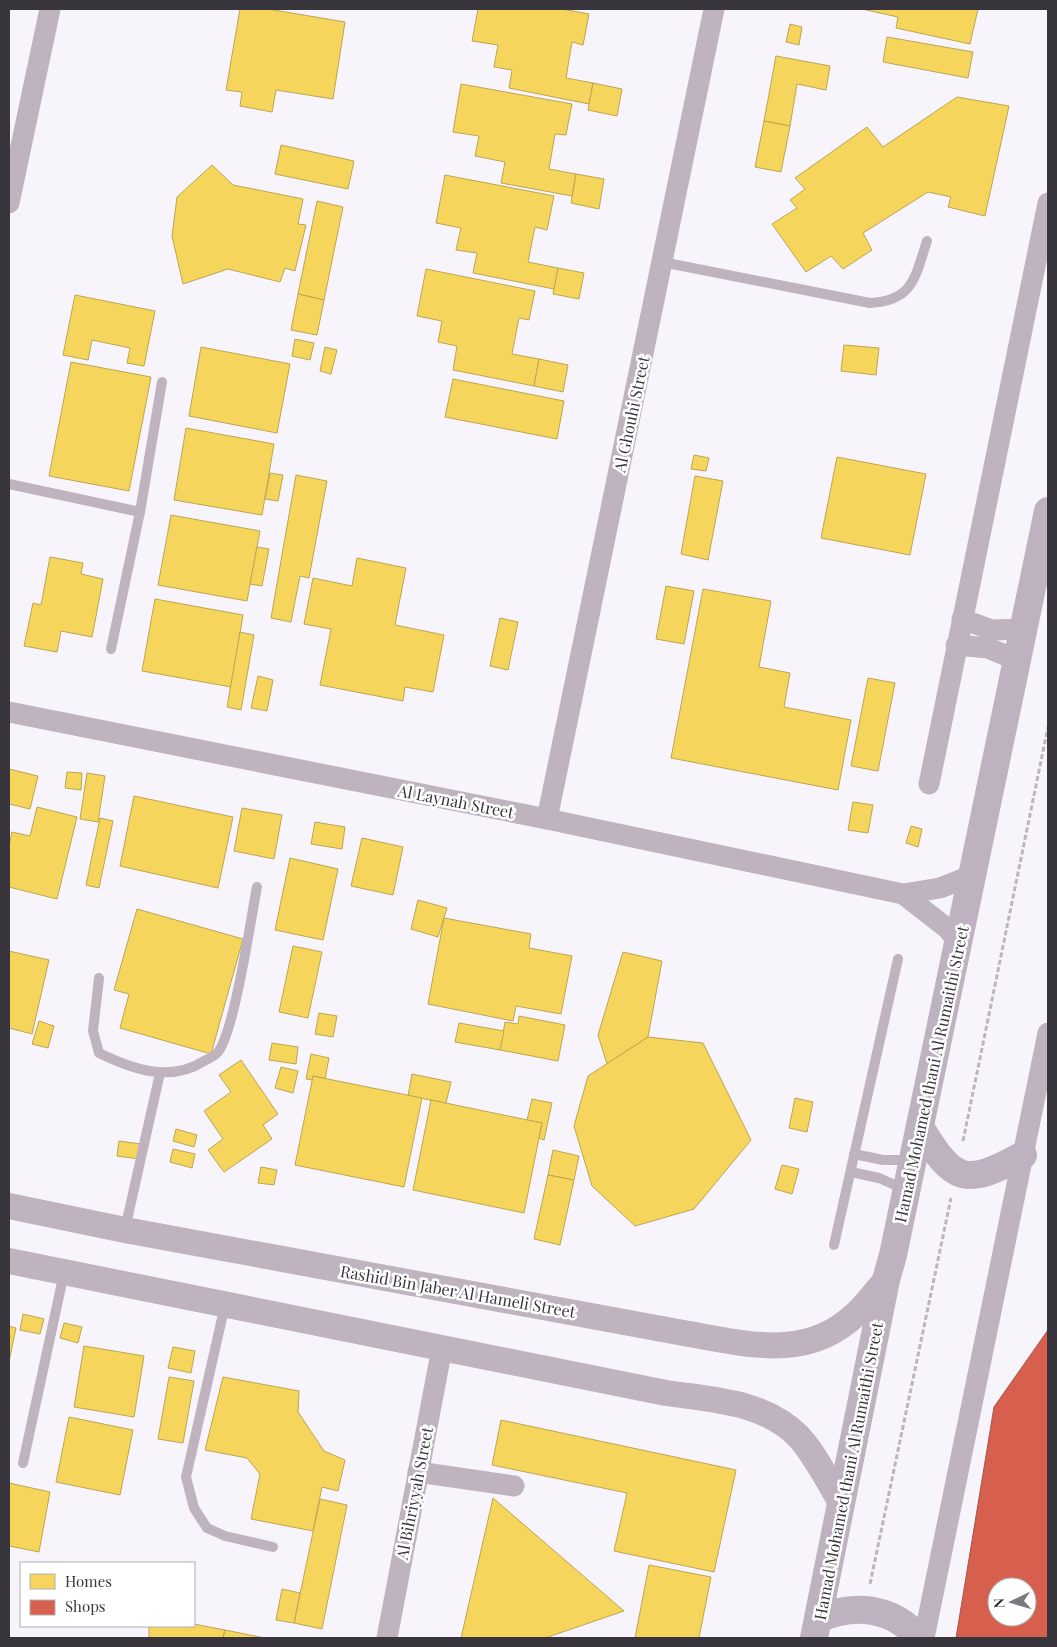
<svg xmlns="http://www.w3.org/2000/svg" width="1057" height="1647" viewBox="0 0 1057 1647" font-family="'Playfair Display',serif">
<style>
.homes{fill:#f6d55c;stroke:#bda552}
.shops{fill:#d6604d;stroke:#a75348;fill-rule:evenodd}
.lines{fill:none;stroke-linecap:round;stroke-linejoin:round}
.path{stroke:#bcb4bf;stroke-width:3;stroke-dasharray:5 2.5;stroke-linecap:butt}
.service{stroke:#bfb3c0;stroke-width:10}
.minor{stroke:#bfb3c0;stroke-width:21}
.tertiary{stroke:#bfb3c0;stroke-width:26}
.secondary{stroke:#beb1c0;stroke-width:28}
.labels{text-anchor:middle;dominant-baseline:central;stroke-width:5;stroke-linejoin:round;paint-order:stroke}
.street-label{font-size:16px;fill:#38363c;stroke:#fff}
</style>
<rect width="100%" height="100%" fill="#f7f5fb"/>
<!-- homes -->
<g class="homes">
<polygon points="240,9 268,9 345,22 333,99 276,90 272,112 240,106 242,92 226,90"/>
<polygon points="478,9 562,9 589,14 583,45 572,42 566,78 593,83 589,104 509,88 512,70 494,67 498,45 472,41"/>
<polygon points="862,9 978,9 970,44 896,28 898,17"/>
<polygon points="790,24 802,27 799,45 786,42"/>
<polygon points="887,37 973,52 968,78 883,62"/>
<polygon points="776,56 830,66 826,90 797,84 790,126 764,121"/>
<polygon points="593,83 622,89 617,116 588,110"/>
<polygon points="461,84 572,104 566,135 555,134 549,169 576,174 572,196 501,183 505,162 475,156 479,136 453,132"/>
<polygon points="957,97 1009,106 985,216 948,207 951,197 928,192 863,233 872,250 843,269 831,256 806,272 772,224 797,208 790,200 805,189 795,178 867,127 883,147"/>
<polygon points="764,121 790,126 781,172 755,167"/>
<polygon points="281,145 354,161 348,189 275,174"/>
<polygon points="212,165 233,185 303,199 298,224 306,225 295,271 285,268 280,282 228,269 183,284 172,236 177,197"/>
<polygon points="576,174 604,179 599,209 571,203"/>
<polygon points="445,175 554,196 547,230 535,227 528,262 558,268 554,289 473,273 477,253 456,250 461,228 436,223"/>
<polygon points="317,201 343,207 324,300 298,294"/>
<polygon points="558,268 584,273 579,299 553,294"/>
<polygon points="426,269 535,291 529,320 519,318 512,354 539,359 534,386 453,370 457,346 438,342 442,321 417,316"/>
<polygon points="298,294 324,300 317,335 291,330"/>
<polygon points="75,295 155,311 144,366 127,363 130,348 92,340 88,360 63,355"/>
<polygon points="295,339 314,343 310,360 292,356"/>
<polygon points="844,345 879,348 876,375 841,371"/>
<polygon points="201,347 290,364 277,433 189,416"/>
<polygon points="325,347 337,350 331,374 320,371"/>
<polygon points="539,359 568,365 563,392 534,386"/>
<polygon points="71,362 151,377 129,491 49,476"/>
<polygon points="453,379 564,401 557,439 445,417"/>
<polygon points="186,428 274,444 262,515 174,500"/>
<polygon points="694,455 709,458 706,471 691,469"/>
<polygon points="837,457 926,474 910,555 821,538"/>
<polygon points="270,473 283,475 278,501 265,499"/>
<polygon points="296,475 327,481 309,578 300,576 291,622 271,618"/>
<polygon points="695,476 723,481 708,560 681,554"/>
<polygon points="171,515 260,531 247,601 158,585"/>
<polygon points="257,547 269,549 262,586 250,584"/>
<polygon points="50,557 83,563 81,574 103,579 92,637 61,631 57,652 24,646 33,603 41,605"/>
<polygon points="357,558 406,568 395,625 444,635 433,692 405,687 403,701 320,685 331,629 304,624 313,578 352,586"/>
<polygon points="666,586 694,591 684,644 656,639"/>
<polygon points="703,589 771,601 759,667 790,673 784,707 851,720 838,790 671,758"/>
<polygon points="155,599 243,615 231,687 142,671"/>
<polygon points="500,618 518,622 508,670 490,666"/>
<polygon points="240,632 254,635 241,710 227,707"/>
<polygon points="258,676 273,680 267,711 251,708"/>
<polygon points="868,678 895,683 878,771 851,766"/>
<polygon points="9,769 38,776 30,809 9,804 9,807"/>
<polygon points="67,772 82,773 81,790 65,788"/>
<polygon points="87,773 105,776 98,822 80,819"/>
<polygon points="134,796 233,817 218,888 120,866"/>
<polygon points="853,802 873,805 868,833 848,830"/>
<polygon points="37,807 77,817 57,899 9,887 9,846 12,832 30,836"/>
<polygon points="242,808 282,815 274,859 234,851"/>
<polygon points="100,818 113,821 99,888 86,885"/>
<polygon points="315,822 345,827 342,849 311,844"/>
<polygon points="911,826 922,829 918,847 906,843"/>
<polygon points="362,838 403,847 393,895 351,886"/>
<polygon points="290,858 338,869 323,940 275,930"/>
<polygon points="418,900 447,908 438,937 411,929"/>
<polygon points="137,909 243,939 211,1054 120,1028 129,994 114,990"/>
<polygon points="444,918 531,934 529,948 572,956 561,1014 516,1006 513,1021 428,1004"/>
<polygon points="293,946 322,952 308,1018 279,1012"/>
<polygon points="9,951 49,960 32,1034 9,1028"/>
<polygon points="623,952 662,961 648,1037 607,1064 598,1035"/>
<polygon points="319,1013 337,1016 333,1037 315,1034"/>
<polygon points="519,1016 565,1025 558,1061 500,1050 505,1022 518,1024"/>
<polygon points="39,1021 54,1026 48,1048 32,1044"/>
<polygon points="459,1023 504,1031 500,1050 455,1042"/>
<polygon points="648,1037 703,1043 751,1140 694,1209 635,1226 592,1186 574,1126 588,1076"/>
<polygon points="272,1043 298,1047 296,1064 269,1060"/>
<polygon points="311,1054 329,1058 325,1079 313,1076 312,1080 306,1079"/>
<polygon points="241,1060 278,1114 263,1125 272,1139 224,1172 208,1150 223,1139 204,1111 231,1092 219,1075"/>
<polygon points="281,1067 298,1071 293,1093 275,1088"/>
<polygon points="412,1074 451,1082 446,1103 408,1096"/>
<polygon points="313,1076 422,1098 404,1187 295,1165"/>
<polygon points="795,1098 813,1102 807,1132 789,1128"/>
<polygon points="532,1099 552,1103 544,1140 539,1138 542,1123 527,1120"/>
<polygon points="431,1100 542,1123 524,1213 413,1190"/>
<polygon points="176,1129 197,1135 194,1147 173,1141"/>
<polygon points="119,1141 141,1144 139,1159 117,1156"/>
<polygon points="173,1149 195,1154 192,1168 170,1162"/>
<polygon points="553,1150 579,1156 574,1180 548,1175"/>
<polygon points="782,1165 799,1169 792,1194 775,1189"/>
<polygon points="261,1167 277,1170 274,1185 258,1183"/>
<polygon points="548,1175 574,1180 560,1245 534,1239"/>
<polygon points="23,1314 44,1319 40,1334 20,1330"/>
<polygon points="64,1323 82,1327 78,1343 60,1338"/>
<polygon points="9,1326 16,1328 9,1362"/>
<polygon points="84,1346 144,1356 134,1417 74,1407"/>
<polygon points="173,1347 195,1351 191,1373 168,1368"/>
<polygon points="169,1377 194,1381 183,1443 158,1439"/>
<polygon points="223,1377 299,1391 298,1412 324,1451 345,1460 338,1491 322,1487 313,1531 251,1519 260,1474 247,1458 205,1450"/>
<polygon points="69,1417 133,1430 120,1495 56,1482"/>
<polygon points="501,1420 736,1470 714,1572 614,1551 627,1493 492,1465"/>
<polygon points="9,1483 50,1492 39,1552 9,1546"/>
<polygon points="493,1498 624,1611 545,1638 461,1638"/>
<polygon points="320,1499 347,1505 322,1629 294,1623"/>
<polygon points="649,1565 711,1577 699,1638 635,1638"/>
<polygon points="282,1589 300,1593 294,1623 276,1620"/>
<polygon points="194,1624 225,1630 223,1638 146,1638 149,1637 149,1626"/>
<polygon points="225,1630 265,1638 223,1638"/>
</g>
<!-- shops -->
<path class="shops" d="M1048,1330V1638H956L994,1407ZM997,1587H1027V1617H997Z"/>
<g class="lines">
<!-- path -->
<g class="path">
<polyline points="963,1141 1048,727"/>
<polyline points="870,1584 951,1198"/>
</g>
<!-- service -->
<g class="service">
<path d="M662,262L870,303C914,301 915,276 927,241"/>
<polyline points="9,484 140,512"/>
<polyline points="111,649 140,512 162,382"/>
<path d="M99,978L93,1031L99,1053C132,1069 170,1083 204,1061C208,1059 213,1057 217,1053C234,1036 251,917 257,887"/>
<polyline points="854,1154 883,1160 912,1160"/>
<polyline points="851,1172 879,1178 904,1189"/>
<polyline points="125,1229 160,1073"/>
<polyline points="834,1245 898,959"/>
<polyline points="225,1305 186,1477 194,1508 207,1528 225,1536 273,1547"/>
<polyline points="23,1463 64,1273"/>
</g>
<!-- minor -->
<g class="minor">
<polyline points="9,203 50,9"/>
<polyline points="962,619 992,630 1023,629"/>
<polyline points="956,645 988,648 1017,660"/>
<polyline points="9,712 547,819 903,894 940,888 973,875"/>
<polyline points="929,784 1048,203"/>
<polyline points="547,819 714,9"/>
<polyline points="903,894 948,929 958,942"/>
<polyline points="418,1472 514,1486"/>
<polyline points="387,1638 442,1348"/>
<polyline points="924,1638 1048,1033"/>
</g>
<!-- tertiary -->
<g class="tertiary">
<path d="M9,1206L125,1230L689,1334C748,1344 807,1361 856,1314C867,1304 876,1291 886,1280"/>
<path d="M9,1261L666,1393C712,1400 763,1401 798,1436C816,1455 828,1482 842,1504"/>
</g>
<!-- secondary -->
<g class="secondary">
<path d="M920,1127C954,1183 965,1187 1023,1155"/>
<path d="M818,1619C855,1603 892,1607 919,1638"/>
<polyline points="814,1638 886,1280 893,1255 1048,511"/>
</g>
</g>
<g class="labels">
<!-- street labels -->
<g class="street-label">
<text transform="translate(631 414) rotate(-78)">Al Ghouhi Street</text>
<text transform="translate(456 801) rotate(11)">Al Laynah Street</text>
<text transform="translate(931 1074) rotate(-78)">Hamad Mohamed thani Al Rumaithi Street</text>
<text transform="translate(458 1291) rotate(10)">Rashid Bin Jaber Al Hameli Street</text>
<text transform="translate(848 1471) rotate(-79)">Hamad Mohamed thani Al Rumaithi Street</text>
<text transform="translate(414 1493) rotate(-79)">Al Bihriyyah Street</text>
</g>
</g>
<!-- border -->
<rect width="1057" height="1647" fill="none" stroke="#38363c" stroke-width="20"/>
<!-- legend -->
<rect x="20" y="1562" width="175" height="65" fill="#ffffff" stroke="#afafb1"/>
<rect x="30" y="1574" width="25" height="15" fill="#f6d55c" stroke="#afafb1"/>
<text x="65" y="1587" font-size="15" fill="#38363c">Homes</text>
<rect x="30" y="1600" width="25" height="15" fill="#d6604d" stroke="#afafb1"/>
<text x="65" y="1612" font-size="15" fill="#38363c">Shops</text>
<!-- north arrow -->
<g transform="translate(1012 1602) rotate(265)"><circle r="24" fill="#ffffff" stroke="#afafb1"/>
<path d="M0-4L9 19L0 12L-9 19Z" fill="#7b797f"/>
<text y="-8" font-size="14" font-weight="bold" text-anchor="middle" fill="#38363c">N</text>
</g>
</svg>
